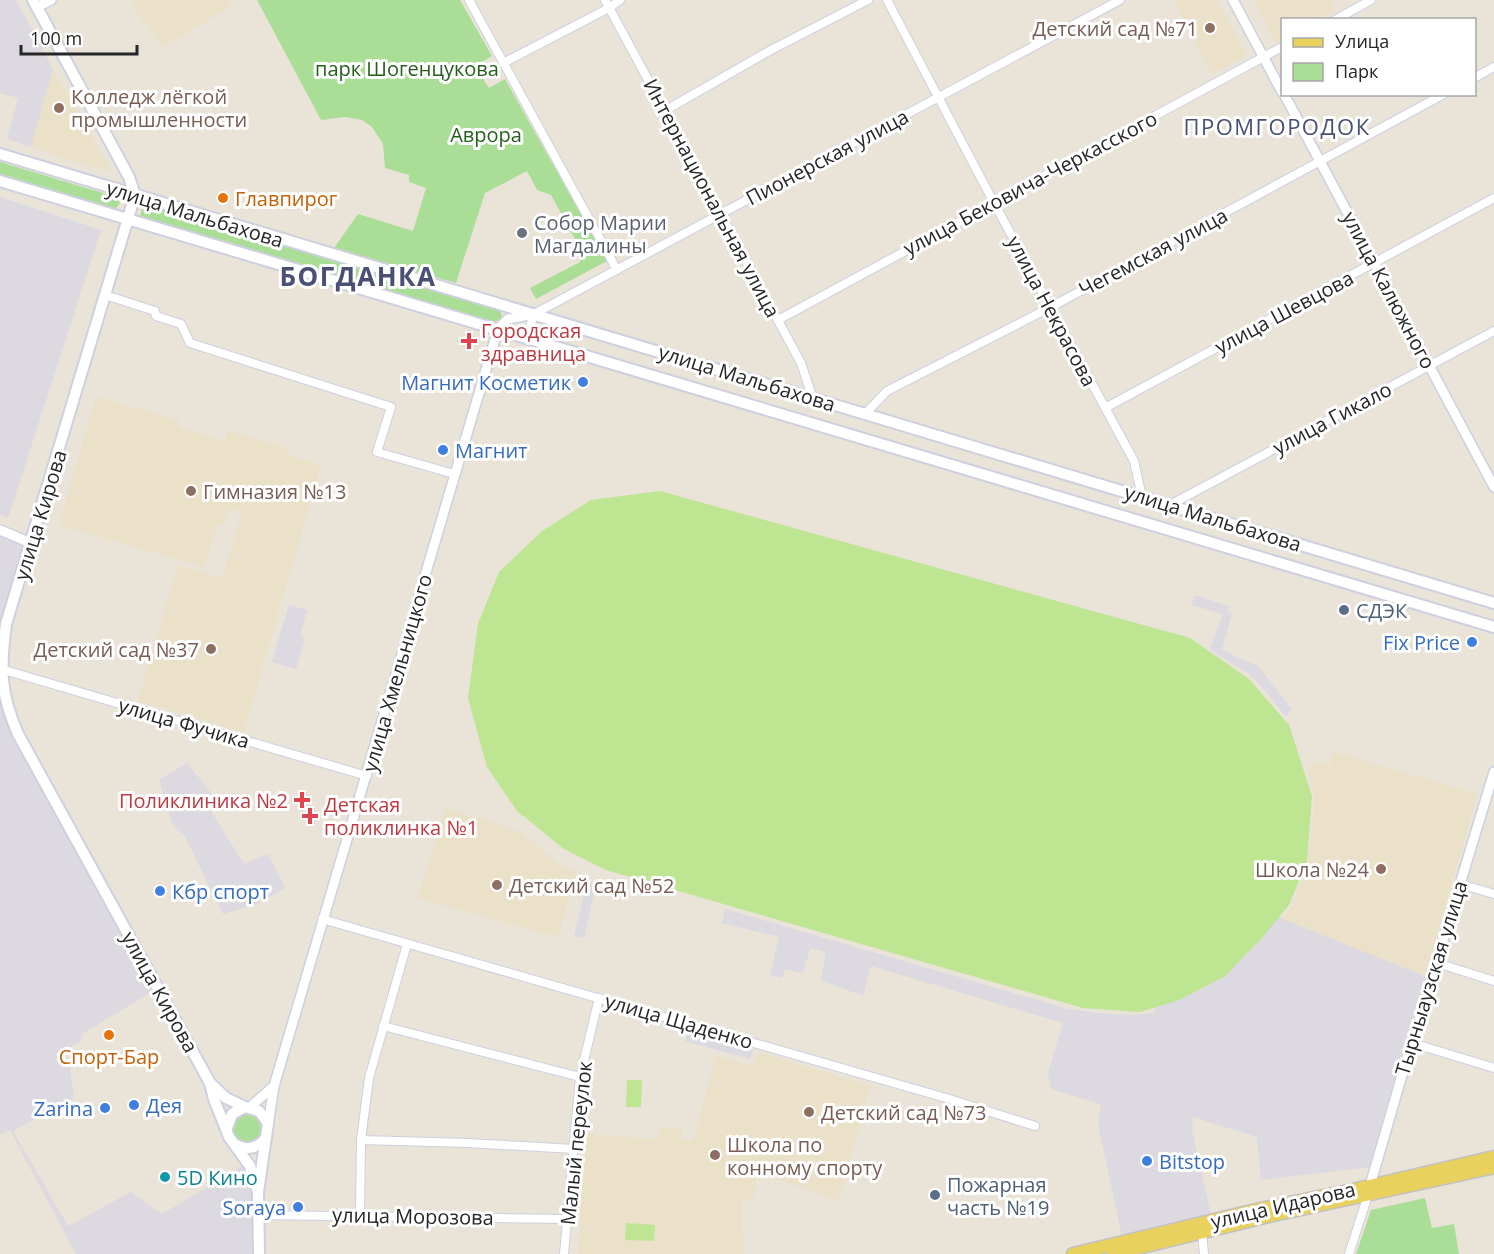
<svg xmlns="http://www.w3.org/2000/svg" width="1494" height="1254" viewBox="0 0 1494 1254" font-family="'Open Sans',sans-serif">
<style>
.industrial{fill:#dcd9e1}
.education{fill:#eae1c8}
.green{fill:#aade96}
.pitch{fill:#bde592}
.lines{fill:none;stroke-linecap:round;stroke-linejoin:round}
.minor-casing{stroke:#ced0df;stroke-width:10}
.tertiary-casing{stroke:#ced0df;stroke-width:12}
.secondary-casing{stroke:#ced0df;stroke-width:14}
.primary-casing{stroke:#c2c2c2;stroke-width:15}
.minor{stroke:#fff;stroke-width:8}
.tertiary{stroke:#fff;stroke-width:9}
.secondary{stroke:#fff;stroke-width:10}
.primary{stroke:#e9d15d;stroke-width:12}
.education-dot{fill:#8d6e63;stroke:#fff;stroke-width:2}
.food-dot{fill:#e8710a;stroke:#fff;stroke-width:2}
.worship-dot{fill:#6b7280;stroke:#fff;stroke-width:2}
.health-dot{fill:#e0444e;stroke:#fff;stroke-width:2}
.shop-dot{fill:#3f7fe0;stroke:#fff;stroke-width:2}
.service-dot{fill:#5c6f8a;stroke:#fff;stroke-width:2}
.culture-dot{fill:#0f9aa8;stroke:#fff;stroke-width:2}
.labels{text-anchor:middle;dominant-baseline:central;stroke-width:6;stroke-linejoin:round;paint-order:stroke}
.education-label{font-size:20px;fill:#785e54;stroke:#fff;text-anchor:start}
.park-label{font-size:20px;fill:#265e1c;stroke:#fff}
.street-label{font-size:20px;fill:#262626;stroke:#fff}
.food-label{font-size:20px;fill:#c56008;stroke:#fff;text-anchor:start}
.worship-label{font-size:20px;fill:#5b616d;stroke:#fff;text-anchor:start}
.health-label{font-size:20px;fill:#be3a42;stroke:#fff;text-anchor:start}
.shop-label{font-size:20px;fill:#366cbe;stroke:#fff;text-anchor:end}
.service-label{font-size:20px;fill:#4e5e75;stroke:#fff;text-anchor:start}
.culture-label{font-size:20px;fill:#0d838f;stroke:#fff;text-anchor:start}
.quarter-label{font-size:22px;letter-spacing:1.5px;fill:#4a4f74;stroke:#fff}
.district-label{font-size:26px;font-weight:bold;letter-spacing:1.5px;fill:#4a4f74;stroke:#fff}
</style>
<rect width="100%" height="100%" fill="#e9e3d8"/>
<!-- industrial -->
<g class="industrial">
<polygon points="0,0 16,0 53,69 31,147 7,139 18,98 0,93"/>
<polygon points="0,197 101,230 8,518 0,515"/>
<polygon points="0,530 31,543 6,624 5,699 158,988 82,1034 81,1041 60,1054 70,1067 74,1098 13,1131 68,1226 131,1192 162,1214 248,1163 252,1172 259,1254 76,1254 10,1130 0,1135"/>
<polygon points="1194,595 1229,606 1227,612 1232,613 1222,649 1240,659 1257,665 1292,709 1286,717 1266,691 1248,673 1209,649 1212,644 1223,614 1192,605"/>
<polygon points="289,605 307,610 300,636 305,638 296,669 272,662"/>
<polygon points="187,763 216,799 207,805 244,864 268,854 285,888 258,904 223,914 184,835 172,824 159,780"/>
<polygon points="587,882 596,884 584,938 574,936"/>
<polygon points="725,909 1068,1009 1099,1013 1130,1015 1154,1013 1155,1007 1179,1000 1224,977 1262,938 1279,917 1425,976 1369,1167 1261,1180 1257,1137 1193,1117 1192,1130 1211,1214 1122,1236 1098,1125 1101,1104 1051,1089 1048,1073 1063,1023 871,966 863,996 821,980 826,952 810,948 803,973 785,969 782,978 770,975 779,937 722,923"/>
<polygon points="688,1030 753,1049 750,1059 685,1041"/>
</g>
<!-- education -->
<g class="education">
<polygon points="132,0 227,0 231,7 163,46 149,25 141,20"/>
<polygon points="1174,0 1217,0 1246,56 1212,74"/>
<polygon points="1253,0 1330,0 1335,10 1317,19 1282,20 1282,38 1275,42"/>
<polygon points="53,69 107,163 110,169 109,172 31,147"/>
<polygon points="96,397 180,421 179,428 225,441 228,431 287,448 286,454 321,465 244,732 138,701 178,565 222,578 242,512 229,508 223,526 217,524 204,567 59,525"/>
<polygon points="1333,752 1477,794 1425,976 1283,919 1292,906 1308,862 1315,798 1307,769 1314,761 1330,765"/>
<polygon points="446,808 521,832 563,867 576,872 558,937 418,898"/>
<polygon points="758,1052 870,1086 839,1200 756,1172 755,1196 742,1201 743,1254 578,1254 586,1134 658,1139 660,1127 682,1129 682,1141 693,1141 716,1056 754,1066"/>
</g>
<!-- green -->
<g class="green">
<polygon points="257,0 460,0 492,56 475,66 489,88 505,79 607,261 536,299 530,288 580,262 581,250 551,195 537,190 527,171 485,193 456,283 334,248 358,214 413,231 426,188 409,182 409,175 385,168 383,144 372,127 362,120 346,117 321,120"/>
<polygon points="0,162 116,197 120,203 115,209 0,174"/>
<polygon points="148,205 497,310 501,312 502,317 497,321 492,321 144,218 140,216 143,206"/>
<circle cx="247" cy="1128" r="15"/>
<polygon points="1425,1198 1432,1228 1454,1224 1459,1254 1356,1254 1371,1210"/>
</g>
<!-- pitch -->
<g class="pitch">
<polygon points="660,491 1190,638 1249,679 1289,725 1312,796 1307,861 1289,905 1262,938 1224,977 1179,1000 1140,1012 1083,1008 606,870 564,849 517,811 487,767 468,698 478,624 499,572 542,531 591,500"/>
<polygon points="627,1080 642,1080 641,1107 626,1107"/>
<polygon points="626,1223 655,1225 654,1241 625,1240"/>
</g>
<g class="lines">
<!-- minor casing -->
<g class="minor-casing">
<g id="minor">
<polyline points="469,0 617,270"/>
<polyline points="605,0 801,363 813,399"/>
<polyline points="887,0 994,203 1134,461 1142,497"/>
<polyline points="1335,20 1371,0"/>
<polyline points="503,63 609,8 620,0"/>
<polyline points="1474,78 1494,67"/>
<polyline points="666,110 769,51 868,0"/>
<polyline points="105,295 155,311 156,316 181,324 190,343 391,407 377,452 454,474"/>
<polyline points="778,320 1282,47"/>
<polyline points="527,337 534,314 1120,0"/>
<polyline points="1105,408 1494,198"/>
<polyline points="865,414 887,391 1051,307 1444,94"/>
<polyline points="1170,505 1494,331"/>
<polyline points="1,669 367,776"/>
<polyline points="1460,884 1494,894"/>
<polyline points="322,919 946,1098 1035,1126"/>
<polyline points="1437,963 1494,981"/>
<polyline points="383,1026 580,1077"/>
<polyline points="1412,1043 1494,1068"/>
<polyline points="361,1140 468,1143 574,1149"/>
<polyline points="259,1215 568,1219"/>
<polyline points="360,1215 361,1140 369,1078 407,944"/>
<polyline points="1202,1232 1204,1254"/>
<polyline points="564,1254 580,1077 599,998"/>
<polyline points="1349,1254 1368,1195"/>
</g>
</g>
<!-- tertiary casing -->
<g class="tertiary-casing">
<g id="tertiary">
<polyline points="1233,0 1282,92"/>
<polyline points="37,7 51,0"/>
<polyline points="1284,94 1494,487"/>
<polyline points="0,530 31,543"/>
<polyline points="250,1107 274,1086"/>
<polyline points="268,1126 274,1086 498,329 508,319 534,314"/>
<polyline points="1369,1189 1400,1082 1494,772"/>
</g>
</g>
<!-- secondary casing -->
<g class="secondary-casing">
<g id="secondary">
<path d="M33,0L129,177L135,195L6,624C0,669 0,693 18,734L210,1083L214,1099L229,1137L250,1166L258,1192"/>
<polyline points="0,154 1494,603"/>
<polyline points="0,181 1494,627"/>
<polyline points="210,1083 226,1098 245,1107"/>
<polyline points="227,1128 232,1114 245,1107 259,1111 268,1123 258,1192 259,1254"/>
<path d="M236,1145C247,1151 258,1148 266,1138"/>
</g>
</g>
<!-- primary casing -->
<g class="primary-casing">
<g id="primary">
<polyline points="1073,1254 1256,1210 1348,1191 1494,1157"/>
<polyline points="1113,1254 1269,1216 1494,1167"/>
</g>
</g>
<!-- minor -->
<use href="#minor" class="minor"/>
<!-- tertiary -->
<use href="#tertiary" class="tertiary"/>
<!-- secondary -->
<use href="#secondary" class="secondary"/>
<!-- primary -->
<use href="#primary" class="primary"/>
</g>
<!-- markers -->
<g class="education-dot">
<circle cx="1210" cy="28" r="6"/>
<circle cx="59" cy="108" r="6"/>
<circle cx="191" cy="491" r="6"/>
<circle cx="211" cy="649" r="6"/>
<circle cx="1381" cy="869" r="6"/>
<circle cx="497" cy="885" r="6"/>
<circle cx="809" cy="1112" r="6"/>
<circle cx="715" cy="1155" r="6"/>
</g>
<g class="food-dot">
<circle cx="223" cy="198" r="6"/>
<circle cx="109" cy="1035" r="6"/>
</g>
<circle class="worship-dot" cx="522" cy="233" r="6"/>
<g class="health-dot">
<path d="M466 332h6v6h6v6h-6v6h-6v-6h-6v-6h6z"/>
<path d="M299 791h6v6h6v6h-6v6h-6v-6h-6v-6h6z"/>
<path d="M307 807h6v6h6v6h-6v6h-6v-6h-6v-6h6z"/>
</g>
<g class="shop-dot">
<circle cx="583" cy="382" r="6"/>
<circle cx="443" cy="450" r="6"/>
<circle cx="1472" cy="642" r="6"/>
<circle cx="160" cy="891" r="6"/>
<circle cx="134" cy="1105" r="6"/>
<circle cx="105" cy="1108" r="6"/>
<circle cx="1147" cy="1161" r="6"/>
<circle cx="298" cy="1207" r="6"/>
</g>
<g class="service-dot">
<circle cx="1344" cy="610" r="6"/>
<circle cx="935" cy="1195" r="6"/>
</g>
<circle class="culture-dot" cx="165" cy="1177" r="6"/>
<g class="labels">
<!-- education labels -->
<g class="education-label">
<text x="1198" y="28" text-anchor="end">Детский сад №71</text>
<text x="71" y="96">Колледж лёгкой<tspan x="71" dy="23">промышленности</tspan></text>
<text x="203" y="491">Гимназия №13</text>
<text x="199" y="649" text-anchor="end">Детский сад №37</text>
<text x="1369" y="869" text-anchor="end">Школа №24</text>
<text x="509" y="885">Детский сад №52</text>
<text x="821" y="1112">Детский сад №73</text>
<text x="727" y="1144">Школа по<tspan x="727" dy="23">конному спорту</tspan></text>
</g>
<!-- park labels -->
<g class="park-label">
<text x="407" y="68">парк Шогенцукова</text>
<text x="486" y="134">Аврора</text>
</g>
<!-- street labels -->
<g class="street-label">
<text transform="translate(827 157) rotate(-28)">Пионерская улица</text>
<text transform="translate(1030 183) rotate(-28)">улица Бековича-Черкасского</text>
<text transform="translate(712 198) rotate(62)">Интернациональная улица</text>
<text transform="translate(195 214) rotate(17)">улица Мальбахова</text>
<text transform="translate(1153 252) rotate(-28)">Чегемская улица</text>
<text transform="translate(1389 290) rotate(62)">улица Калюжного</text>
<text transform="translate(1052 311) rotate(62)">улица Некрасова</text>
<text transform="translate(1284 312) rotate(-28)">улица Шевцова</text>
<text transform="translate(747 378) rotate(17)">улица Мальбахова</text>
<text transform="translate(1332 418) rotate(-28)">улица Гикало</text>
<text transform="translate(40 515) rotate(-73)">улица Кирова</text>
<text transform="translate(1213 518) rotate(17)">улица Мальбахова</text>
<text transform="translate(397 673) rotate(-74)">улица Хмельницкого</text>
<text transform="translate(184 723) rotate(16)">улица Фучика</text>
<text transform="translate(1431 978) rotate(-73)">Тырныаузская улица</text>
<text transform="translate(160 992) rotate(61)">улица Кирова</text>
<text transform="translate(679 1021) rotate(16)">улица Щаденко</text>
<text transform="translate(576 1143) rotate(-84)">Малый переулок</text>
<text transform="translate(1283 1205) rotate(-13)">улица Идарова</text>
<text transform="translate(413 1216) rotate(1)">улица Морозова</text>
</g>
<!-- food labels -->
<g class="food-label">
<text x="235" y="198">Главпирог</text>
<text x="109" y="1056" text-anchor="middle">Спорт-Бар</text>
</g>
<!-- worship labels -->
<g class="worship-label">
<text x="534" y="222">Собор Марии<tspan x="534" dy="23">Магдалины</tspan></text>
</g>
<!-- health labels -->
<g class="health-label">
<text x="481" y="330">Городская<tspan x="481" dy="23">здравница</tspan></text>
<text x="288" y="800" text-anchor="end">Поликлиника №2</text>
<text x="324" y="804">Детская<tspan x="324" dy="23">поликлинка №1</tspan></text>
</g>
<!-- shop labels -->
<g class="shop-label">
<text x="571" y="382">Магнит Косметик</text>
<text x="455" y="450" text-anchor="start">Магнит</text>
<text x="1460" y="642">Fix Price</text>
<text x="172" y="891" text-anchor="start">Кбр спорт</text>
<text x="146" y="1105" text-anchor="start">Дея</text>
<text x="93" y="1108">Zarina</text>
<text x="1159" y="1161" text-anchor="start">Bitstop</text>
<text x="286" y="1207">Soraya</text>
</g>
<!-- service labels -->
<g class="service-label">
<text x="1356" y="610">СДЭК</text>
<text x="947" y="1184">Пожарная<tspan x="947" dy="23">часть №19</tspan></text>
</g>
<!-- culture labels -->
<g class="culture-label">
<text x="177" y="1177">5D Кино</text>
</g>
<!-- quarter labels -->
<g class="quarter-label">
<text x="1277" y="126">ПРОМГОРОДОК</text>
</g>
<!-- district labels -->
<g class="district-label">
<text x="358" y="276">БОГДАНКА</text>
</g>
</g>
<!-- legend -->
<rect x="1281" y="18" width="195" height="78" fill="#ffffff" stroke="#a8a8a8" stroke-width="1.5"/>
<rect x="1293" y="38" width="30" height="9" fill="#e9d15d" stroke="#a8a8a8" stroke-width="1.5"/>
<text x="1335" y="48" font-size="18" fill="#262626">Улица</text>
<rect x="1293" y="63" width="30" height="18" fill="#aade96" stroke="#a8a8a8" stroke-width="1.5"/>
<text x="1335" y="78" font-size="18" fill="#262626">Парк</text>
<!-- scale -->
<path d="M21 45v9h116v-9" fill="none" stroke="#262626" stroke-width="3"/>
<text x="30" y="45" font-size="18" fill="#262626" stroke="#ffffff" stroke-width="4.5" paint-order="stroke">100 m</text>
</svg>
